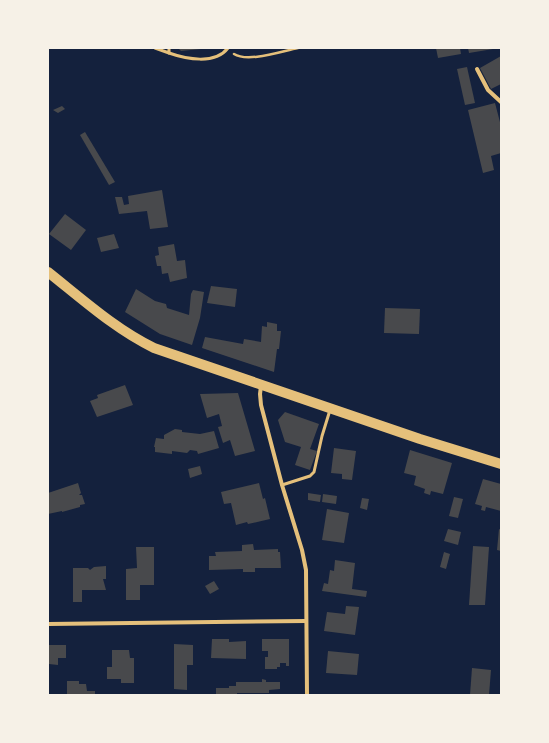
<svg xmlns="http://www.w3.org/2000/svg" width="549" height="743" viewBox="0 0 549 743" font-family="Figtree,sans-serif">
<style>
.building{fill:#48494c}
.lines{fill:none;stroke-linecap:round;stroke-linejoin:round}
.path{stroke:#e5c07b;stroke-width:2.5}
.service{stroke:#e5c07b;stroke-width:3}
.minor{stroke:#e5c07b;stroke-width:4}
.primary{stroke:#e5c07b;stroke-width:10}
</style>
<rect width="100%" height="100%" fill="#14213d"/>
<!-- building -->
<g class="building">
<polygon points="178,48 201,48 201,49 181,51"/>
<polygon points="436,48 460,48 461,54 438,58"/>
<polygon points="468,48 492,48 493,49 469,53"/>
<polygon points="501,56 501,84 491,89 480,68"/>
<polygon points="467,67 475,103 465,105 457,69"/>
<polygon points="495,103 501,126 501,153 491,156 494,170 483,173 468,110"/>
<polygon points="62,106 65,109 58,113 53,110"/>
<polygon points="85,132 115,182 109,185 80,135"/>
<polygon points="162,190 168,227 150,229 147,211 119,214 115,197 122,197 124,205 129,204 128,196"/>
<polygon points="65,214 86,230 71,250 49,234"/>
<polygon points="114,234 119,248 101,252 97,238"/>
<polygon points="174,244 177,261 185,260 187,278 170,282 168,273 162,274 161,266 157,266 155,256 159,255 158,247"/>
<polygon points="211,286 237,289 235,307 207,303"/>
<polygon points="136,289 155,301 166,304 167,308 189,315 191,294 193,290 204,292 200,318 192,345 160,334 125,312"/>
<polygon points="385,308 420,309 419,334 384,333"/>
<polygon points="267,322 277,324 277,331 281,331 279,349 277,349 274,372 202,348 205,337 243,344 244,339 261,342 262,326 267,327"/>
<polygon points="125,385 133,405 97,417 90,401 98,398 97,395"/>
<polygon points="238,393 255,451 235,456 230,440 223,443 218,427 222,426 219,414 207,418 200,394"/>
<polygon points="285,412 319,424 310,449 317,451 310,470 295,465 301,447 285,442 278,420"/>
<polygon points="175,429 182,430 182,432 200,434 214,431 219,448 198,454 197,451 190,450 187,453 172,451 172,454 155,452 155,447 154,447 156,438 164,439 164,435"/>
<polygon points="334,448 356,451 352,480 342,479 342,474 331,473"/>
<polygon points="410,450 452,463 443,494 431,491 430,495 424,493 425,489 414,485 416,476 404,473"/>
<polygon points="200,466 202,474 190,478 188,469"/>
<polygon points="483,479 501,484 501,511 486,507 485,511 481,510 482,506 475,504"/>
<polygon points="78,483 81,493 79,495 82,495 85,504 80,505 80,507 62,512 62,511 48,514 48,493"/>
<polygon points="259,483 263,499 265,498 270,519 248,524 247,522 236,525 231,503 224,504 221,492"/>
<polygon points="308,493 321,495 320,502 308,500"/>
<polygon points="323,494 337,496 336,504 322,502"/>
<polygon points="454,497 463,499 458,518 449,516"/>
<polygon points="362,498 369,499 367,510 360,508"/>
<polygon points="327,509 349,513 344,543 322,540"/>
<polygon points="448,529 461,532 458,545 444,541"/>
<polygon points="499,529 501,530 501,551 497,550"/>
<polygon points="253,544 254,550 278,549 278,552 280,552 281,568 255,568 255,572 243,572 243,569 209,570 209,556 216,556 215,552 242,551 242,545"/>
<polygon points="473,546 489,547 485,605 469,605"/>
<polygon points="136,547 154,547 154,585 140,585 140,600 126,600 126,569 137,568"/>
<polygon points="444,552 450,554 446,569 440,567"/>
<polygon points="335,560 355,563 352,589 367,591 366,597 322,591 324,583 328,584 330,570 334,571"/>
<polygon points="106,566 106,579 103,579 106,590 82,590 82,602 73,602 73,568 88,568 90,570 94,567"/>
<polygon points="214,581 219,589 210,594 205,586"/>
<polygon points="346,606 359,607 355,635 324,631 327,612 345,614"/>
<polygon points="212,639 229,639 229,642 246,641 246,659 211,658"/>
<polygon points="262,639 289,639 289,666 286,666 286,663 280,663 280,667 277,667 277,669 265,669 265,657 268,657 268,651 262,651"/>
<polygon points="174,644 193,645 193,665 187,665 187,690 174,689"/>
<polygon points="49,645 66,645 66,658 58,658 58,665 49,664"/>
<polygon points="112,650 129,650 130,658 134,658 134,683 121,683 121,679 107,679 107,667 112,667"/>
<polygon points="328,651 359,654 357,675 326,673"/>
<polygon points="472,668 491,670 489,695 470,695"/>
<polygon points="262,679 266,680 266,682 280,682 280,689 269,690 269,693 237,693 237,695 216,695 216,688 229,688 229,686 236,686 236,682 262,682"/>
<polygon points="67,681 79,681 79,684 86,684 87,691 95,691 95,695 67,695"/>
</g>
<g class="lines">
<!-- path -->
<path class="path" d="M234,54C248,63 282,51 298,48"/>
<!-- service -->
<g class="service">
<polyline points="155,48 169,53 169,48"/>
<path d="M169,53C186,59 215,65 228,48"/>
<polyline points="282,485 310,476 314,472 322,436 330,410"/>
</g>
<!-- minor -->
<g class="minor">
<polyline points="477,69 488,90 501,102"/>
<polyline points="261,386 260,394 261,405 282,485 302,550 306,570 307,695"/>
<polyline points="48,624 306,621"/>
</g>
<!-- primary -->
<path class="primary" d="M48,272C82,299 115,329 154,348L420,439L501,464"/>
</g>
<!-- border -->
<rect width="549" height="743" fill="none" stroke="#f6f1e7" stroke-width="98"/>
</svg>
